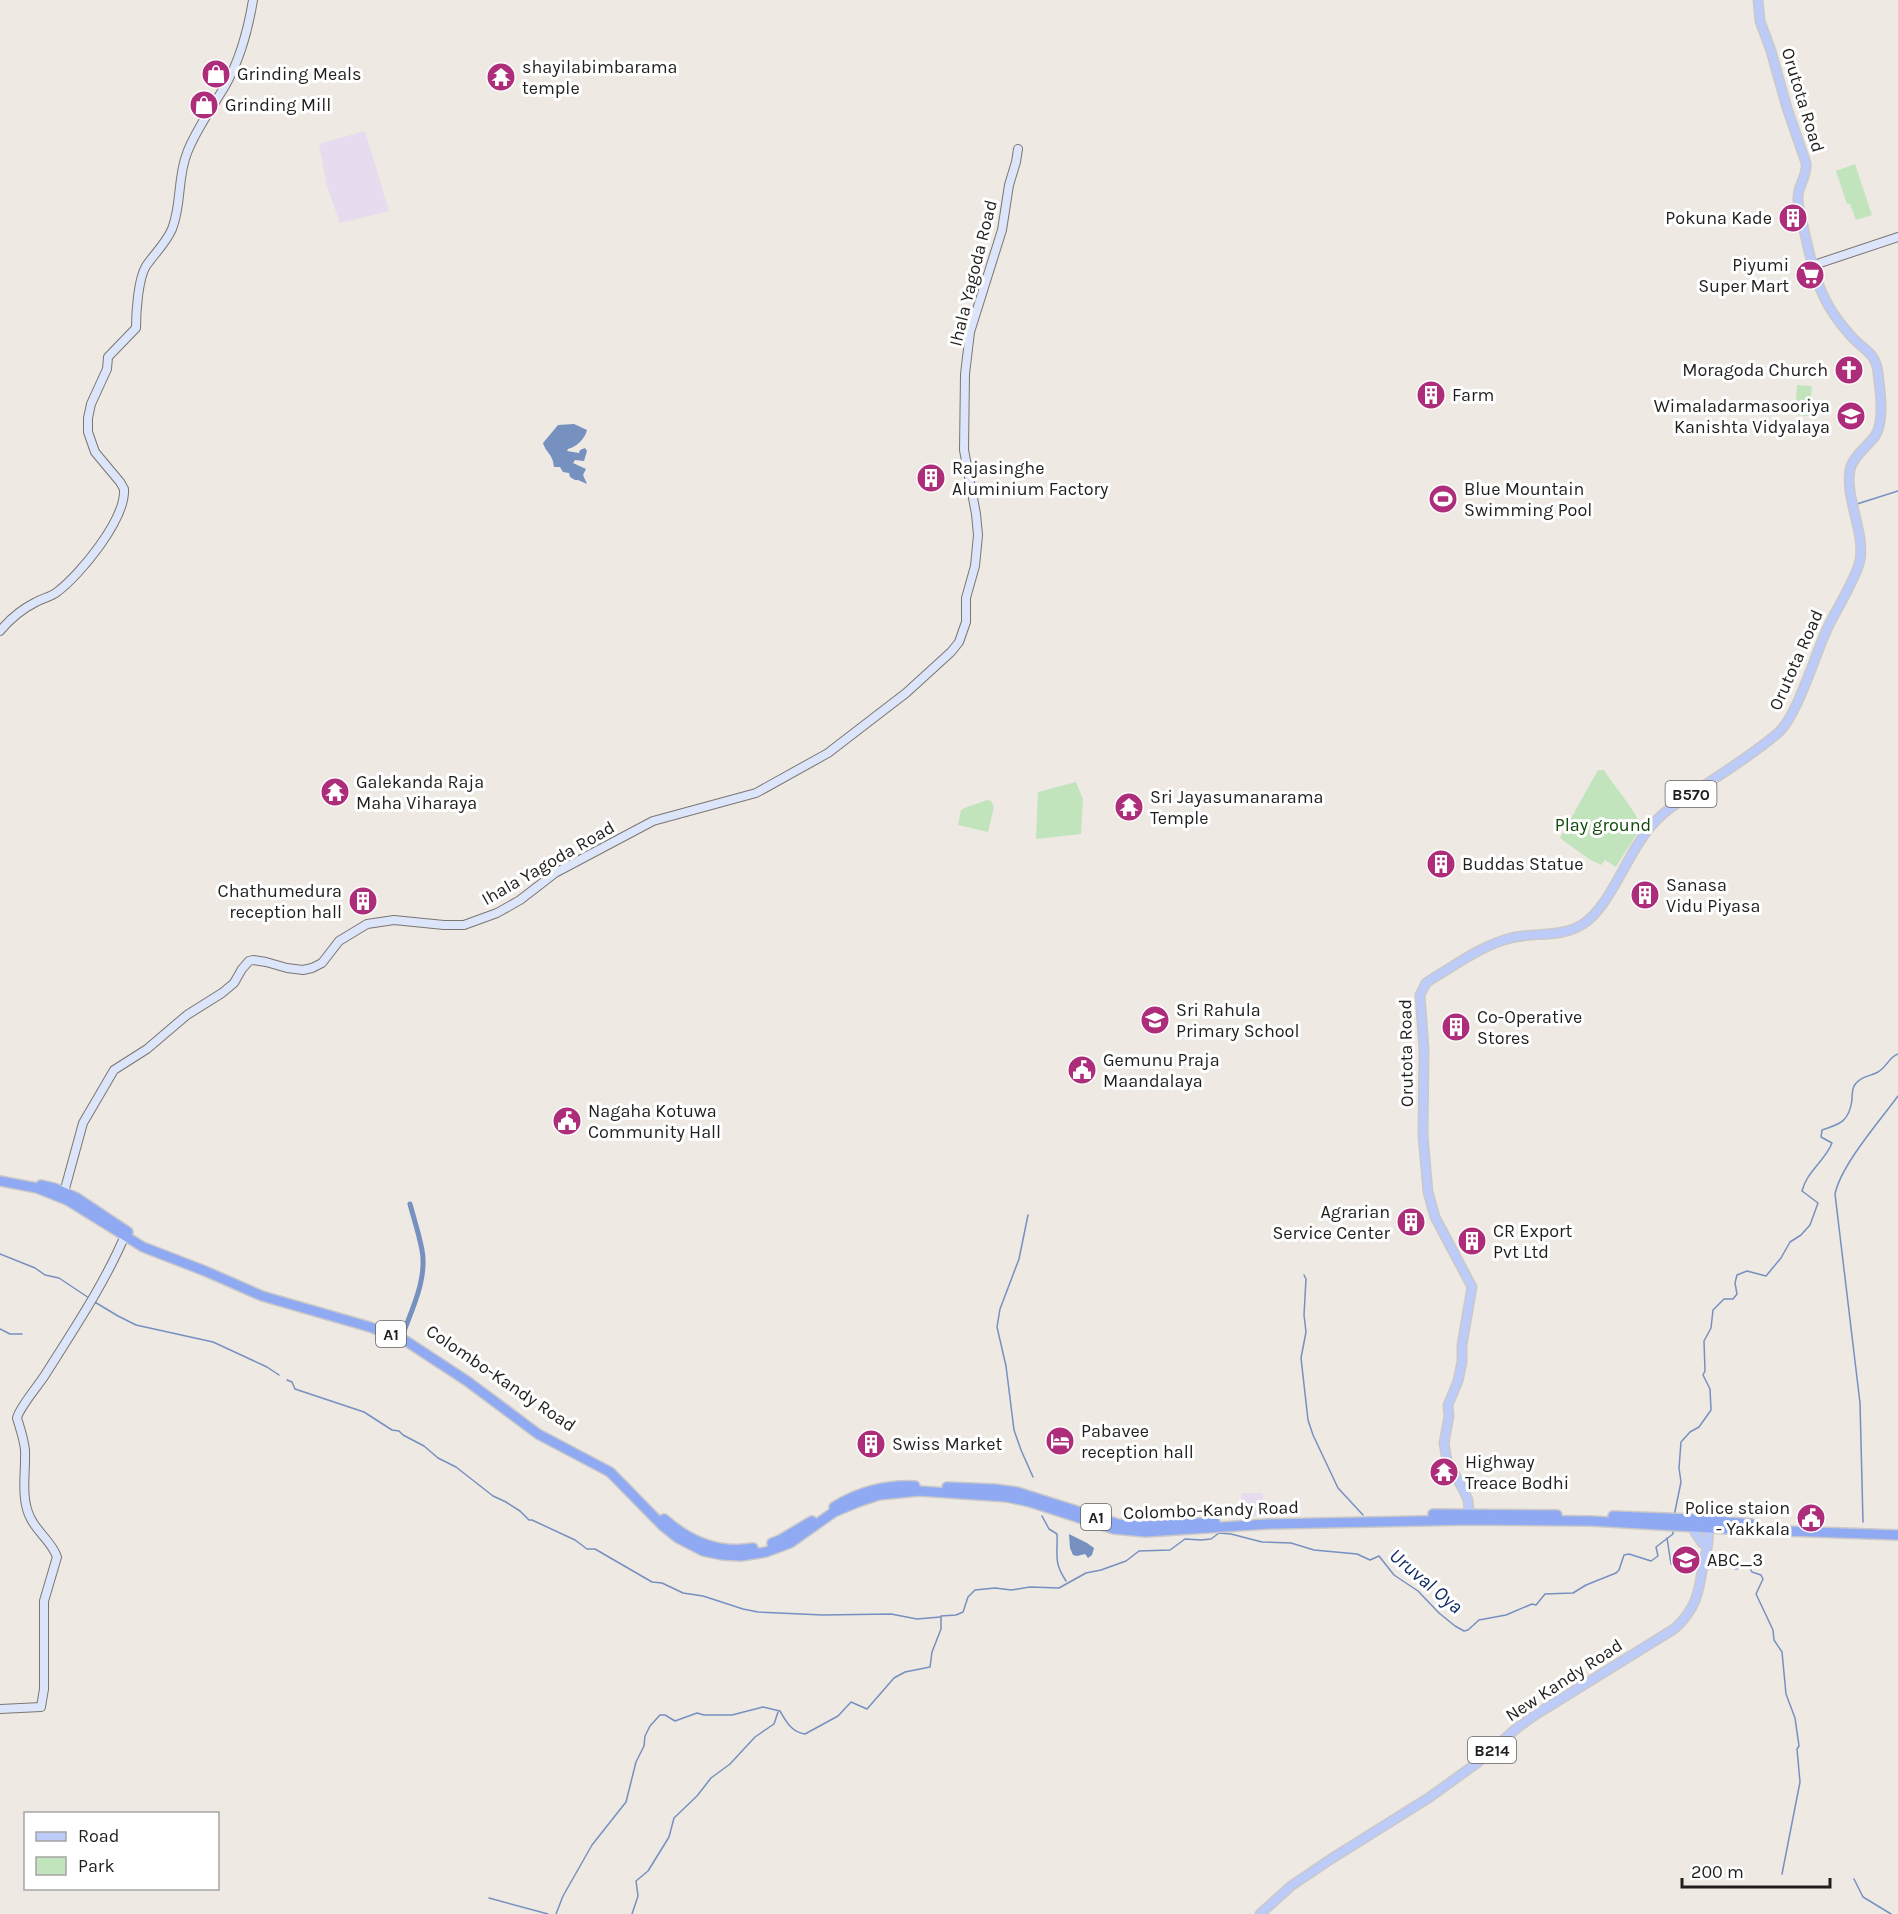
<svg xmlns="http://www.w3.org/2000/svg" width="1898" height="1914" viewBox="0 0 1898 1914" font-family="Karla,sans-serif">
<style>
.commercial{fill:#e7dbef}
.green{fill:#c1e4bd}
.water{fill:#7690c0}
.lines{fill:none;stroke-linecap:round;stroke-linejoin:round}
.stream{stroke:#7690c0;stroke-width:1.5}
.canal{stroke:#7690c0;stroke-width:5}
.secondary-casing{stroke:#7a7671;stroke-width:10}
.primary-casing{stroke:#cac9c9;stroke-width:11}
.highway-casing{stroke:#cac9c9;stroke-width:12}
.secondary{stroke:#dde5fb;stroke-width:8}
.primary{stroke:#bccbf7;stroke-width:8}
.highway{stroke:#8fa9f2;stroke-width:9}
.labels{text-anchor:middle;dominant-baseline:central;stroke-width:6;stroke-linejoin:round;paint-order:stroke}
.shield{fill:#fff;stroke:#646261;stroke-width:1.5}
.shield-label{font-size:16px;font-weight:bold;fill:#211f1d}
.poi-label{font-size:18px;fill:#211f1d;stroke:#fff;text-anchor:start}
.street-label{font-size:18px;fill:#211f1d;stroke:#fff}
.park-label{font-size:18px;fill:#0f4809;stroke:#fff}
.water-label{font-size:20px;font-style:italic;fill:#0e2b65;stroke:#fff}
</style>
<rect width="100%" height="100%" fill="#eee9e3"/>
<!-- commercial -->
<g class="commercial">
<polygon points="365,131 389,211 340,223 327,186 319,144"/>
<polygon points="1241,1493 1263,1493 1264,1516 1242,1517"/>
</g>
<!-- green -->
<g class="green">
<polygon points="1855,164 1872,215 1856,220 1850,204 1847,204 1836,171"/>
<polygon points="1797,385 1812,386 1809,416 1795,415"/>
<path d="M1598,770H1604C1610,781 1641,817 1640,826C1638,834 1621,858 1616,867L1605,860L1601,865L1589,859L1560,838Z"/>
<polygon points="1076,782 1083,799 1081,834 1036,839 1038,792"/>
<path d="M987,800L991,801L994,807L988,832L958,825L961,810C970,805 978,804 987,800Z"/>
</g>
<!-- water -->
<g class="water">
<path d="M574,424L587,430C585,439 576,447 568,449L567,451L579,453L580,450L585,448L587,451L584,461L575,460L573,463L586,469L583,475L587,484L578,480H575L570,477L569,473L563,472L560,467H554C553,454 546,453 543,443L558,425Z"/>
<polygon points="1069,1534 1087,1543 1094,1548 1092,1555 1088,1558 1085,1554 1077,1556 1073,1555 1070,1548"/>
</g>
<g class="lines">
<!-- stream -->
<g class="stream">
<polyline points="1857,504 1898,491"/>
<polyline points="1028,1215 1019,1259 1000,1309 997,1327 1006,1366 1014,1430 1021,1450 1033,1477"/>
<polyline points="0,1254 35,1268 45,1275 59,1278 89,1298"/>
<polyline points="1304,1275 1306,1279 1304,1315 1306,1332 1301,1358 1308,1420 1313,1435 1338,1488 1363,1515"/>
<polyline points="93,1301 118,1316 136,1325 213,1342 267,1367 279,1375"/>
<polyline points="0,1329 10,1334 22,1334"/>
<polyline points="287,1380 292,1382 295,1389 364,1412 392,1430 399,1431 403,1435 424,1446 438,1458 456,1467 493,1496 506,1502 520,1511 529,1520 532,1520 575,1540 587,1549 595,1549 652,1582 662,1583 683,1593 703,1596 743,1609 758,1612 823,1615 891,1614 917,1619 940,1617"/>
<path d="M1042,1516L1049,1529L1057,1534C1058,1556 1053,1561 1066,1581"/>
<path d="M1674,1516L1681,1482L1679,1468L1681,1442L1690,1432L1699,1427L1711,1410L1710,1389L1703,1375L1705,1371L1704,1341L1711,1328L1713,1310L1724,1299H1733L1737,1294L1735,1283L1737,1275L1747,1271L1766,1276L1781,1258L1790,1242L1801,1235L1810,1225L1818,1203L1802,1191C1807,1171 1825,1161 1832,1143L1821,1137L1822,1130C1841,1124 1849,1121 1852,1100C1852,1094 1852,1091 1854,1086C1860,1076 1869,1077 1878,1072C1887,1067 1888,1058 1898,1054"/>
<path d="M1863,1522L1860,1403L1835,1194C1841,1165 1879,1122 1898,1096"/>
<polyline points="1667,1538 1671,1564 1699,1567"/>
<path d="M1707,1567C1724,1565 1718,1558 1736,1569L1748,1565L1752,1572L1761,1575L1763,1579L1756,1594L1773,1630L1774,1640L1782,1652L1786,1694L1795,1718L1799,1746L1797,1749L1800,1782L1782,1874"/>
<polyline points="1854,1879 1863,1897 1891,1914"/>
<polyline points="489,1898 548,1914"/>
<path d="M556,1914L563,1896L592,1845L626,1802L636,1762L644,1746L645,1736L650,1726L660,1715H665L675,1721L697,1713L704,1715H732L763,1707L780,1711C786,1721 791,1732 805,1734L838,1716L851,1702L867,1709L894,1678L905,1672L930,1667L932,1652L941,1629V1616L956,1615L963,1612L968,1597L975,1590L995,1588L1011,1590L1030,1587L1059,1588L1086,1573L1101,1570L1126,1561L1139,1551L1170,1550L1185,1539L1201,1540L1211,1539L1219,1533L1231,1534L1262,1542L1291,1543L1314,1550L1357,1554L1370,1560L1379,1556L1394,1575L1418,1591L1439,1613L1455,1626L1464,1631L1468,1630L1479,1620L1506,1615L1532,1604L1536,1605L1545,1594L1573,1593L1586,1585L1616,1573L1619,1570L1624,1555L1629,1554L1651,1561L1658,1556L1656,1547L1673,1534V1530"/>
<polyline points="632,1914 638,1896 636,1881 648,1871 669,1837 674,1818 697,1796 711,1778 730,1764 755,1737 774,1724 778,1712"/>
</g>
<!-- canal -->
<path class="canal" d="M404,1331C414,1305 427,1277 422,1250C419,1234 414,1219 410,1204"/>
<!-- secondary casing -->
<g class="secondary-casing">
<g id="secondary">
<polyline points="1814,265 1898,237"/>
<path d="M0,631C10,619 22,609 36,602C43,598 51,597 57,592C80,575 126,519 124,489L120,482L95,452L88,432V418L91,404L107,369L108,357L136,328C136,313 138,279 146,266C155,253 166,243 172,229C182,204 177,178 187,153C196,129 212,108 225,86C240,60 248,30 253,0"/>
<polyline points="63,1196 83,1123 114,1070 147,1049 187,1015 222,993 234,983 242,969 249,961 253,960 266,962 287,968 303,970 312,968 322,963 339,941 367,924 394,920 444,925 464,925 497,913 520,900 555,873 653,821 756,793 828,753 906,693 951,652 959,642 966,622 966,598 975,566 978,535 976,514 964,450 965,374 970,332 1002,230 1009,185 1016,162 1018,149"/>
<path d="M0,1709L41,1707L44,1689V1601L57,1557C52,1542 38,1533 31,1519C20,1499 26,1472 25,1450C24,1439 20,1428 17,1418C19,1408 38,1386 45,1375C74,1329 105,1283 126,1233"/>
</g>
</g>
<!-- primary casing -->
<g class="primary-casing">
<g id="primary">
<path d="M1470,1520L1468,1500L1463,1489L1447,1461L1444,1443L1449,1416L1448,1405L1458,1381L1462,1362V1345L1472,1287L1435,1217L1428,1192L1423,1136L1424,1049L1420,995L1426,983L1435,977C1457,964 1485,944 1511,938C1534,932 1562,938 1583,924C1612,905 1628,850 1653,824C1663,812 1677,803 1691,794C1720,775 1751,756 1778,733C1798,715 1815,654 1828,627C1836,610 1857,577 1860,560C1865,532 1845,498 1850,470C1852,457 1868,446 1875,436C1885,422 1880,389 1878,373C1876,352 1863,350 1851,336C1841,325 1830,310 1824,297C1814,276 1809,252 1804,230C1802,220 1798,209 1798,199C1797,186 1808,176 1806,163L1787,108L1771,51L1760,21L1758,0"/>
<polyline points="1692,1527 1702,1543"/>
<path d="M1260,1914L1291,1886L1331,1859L1430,1797L1477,1763L1517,1728L1535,1715L1674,1629C1696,1610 1699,1592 1703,1565C1704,1557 1708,1549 1708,1541C1709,1535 1708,1528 1709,1522"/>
</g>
</g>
<!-- highway casing -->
<g class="highway-casing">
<g id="highway">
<polyline points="0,1181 37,1188 67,1200 143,1247 205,1271 262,1296 370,1327 406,1341 467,1381 538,1434 610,1472 663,1526 678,1538 703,1551 722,1555 741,1556 766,1552 790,1543 834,1512 858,1502 879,1495 919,1491 1007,1497 1030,1502 1114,1529 1146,1532 1268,1524 1470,1520 1591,1521 1729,1529 1898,1535"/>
<polyline points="41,1185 54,1188 77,1198 128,1232"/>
<polyline points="947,1487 994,1489 1017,1492 1118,1524 1140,1526 1215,1522"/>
<path d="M834,1507C858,1492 887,1484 915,1486"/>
<polyline points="1433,1514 1557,1515"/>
<polyline points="1613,1516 1690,1519 1752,1524"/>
<path d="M664,1519C689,1541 719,1554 753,1548"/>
<polyline points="772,1543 780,1540 812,1521"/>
</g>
</g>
<!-- secondary -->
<use href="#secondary" class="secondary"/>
<!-- primary -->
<use href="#primary" class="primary"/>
<!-- highway -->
<use href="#highway" class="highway"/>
</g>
<!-- icons -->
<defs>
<g id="shop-disc" transform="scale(1.5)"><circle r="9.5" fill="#ae2d7a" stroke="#fff"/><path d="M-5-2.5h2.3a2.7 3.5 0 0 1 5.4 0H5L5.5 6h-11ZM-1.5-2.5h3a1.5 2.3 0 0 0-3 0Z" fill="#fff"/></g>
<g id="temple-disc" transform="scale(1.5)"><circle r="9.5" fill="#ae2d7a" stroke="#fff"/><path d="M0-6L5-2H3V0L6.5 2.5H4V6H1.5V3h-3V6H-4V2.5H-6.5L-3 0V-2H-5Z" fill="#fff"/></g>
<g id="building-disc" transform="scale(1.5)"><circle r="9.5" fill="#ae2d7a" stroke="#fff"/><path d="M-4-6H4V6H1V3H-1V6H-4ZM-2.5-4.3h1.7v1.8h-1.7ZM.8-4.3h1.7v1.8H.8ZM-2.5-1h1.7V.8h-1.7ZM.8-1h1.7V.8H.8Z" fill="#fff"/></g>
<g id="supermarket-disc" transform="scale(1.5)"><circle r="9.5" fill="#ae2d7a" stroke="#fff"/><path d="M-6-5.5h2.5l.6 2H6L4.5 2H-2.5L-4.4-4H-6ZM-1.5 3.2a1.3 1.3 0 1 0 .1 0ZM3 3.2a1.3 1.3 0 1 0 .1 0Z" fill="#fff"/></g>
<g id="church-disc" transform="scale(1.5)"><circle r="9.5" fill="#ae2d7a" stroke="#fff"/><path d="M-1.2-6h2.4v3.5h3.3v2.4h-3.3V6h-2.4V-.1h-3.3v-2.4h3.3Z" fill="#fff"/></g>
<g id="school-disc" transform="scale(1.5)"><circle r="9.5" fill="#ae2d7a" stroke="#fff"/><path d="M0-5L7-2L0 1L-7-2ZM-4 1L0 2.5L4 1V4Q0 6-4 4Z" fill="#fff"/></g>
<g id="stadium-disc" transform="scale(1.5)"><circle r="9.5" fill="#ae2d7a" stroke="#fff"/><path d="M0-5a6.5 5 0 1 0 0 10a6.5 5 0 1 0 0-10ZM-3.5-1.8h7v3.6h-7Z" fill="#fff"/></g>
<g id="civic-disc" transform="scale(1.5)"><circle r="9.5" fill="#ae2d7a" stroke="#fff"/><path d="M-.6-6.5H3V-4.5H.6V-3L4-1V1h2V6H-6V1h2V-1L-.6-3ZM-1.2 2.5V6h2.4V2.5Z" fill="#fff"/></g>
<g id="hotel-disc" transform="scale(1.5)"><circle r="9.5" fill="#ae2d7a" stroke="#fff"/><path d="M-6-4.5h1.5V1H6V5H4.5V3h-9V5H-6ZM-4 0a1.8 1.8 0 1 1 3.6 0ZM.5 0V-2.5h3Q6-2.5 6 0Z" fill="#fff"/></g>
</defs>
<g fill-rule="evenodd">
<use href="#shop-disc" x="216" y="74"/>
<use href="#temple-disc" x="501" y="77"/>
<use href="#shop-disc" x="204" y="105"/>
<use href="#building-disc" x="1793" y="218"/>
<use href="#supermarket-disc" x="1810" y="275"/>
<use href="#church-disc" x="1849" y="370"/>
<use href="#building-disc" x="1431" y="395"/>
<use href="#school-disc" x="1851" y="416"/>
<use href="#building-disc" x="931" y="478"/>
<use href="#stadium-disc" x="1443" y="499"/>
<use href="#temple-disc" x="335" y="792"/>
<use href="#temple-disc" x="1129" y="807"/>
<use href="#building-disc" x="1441" y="864"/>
<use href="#building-disc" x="1645" y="895"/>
<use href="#building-disc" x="363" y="901"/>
<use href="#school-disc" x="1155" y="1020"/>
<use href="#building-disc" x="1456" y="1027"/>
<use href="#civic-disc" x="1082" y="1070"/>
<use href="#civic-disc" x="567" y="1121"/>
<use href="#building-disc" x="1411" y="1222"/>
<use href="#building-disc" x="1472" y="1241"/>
<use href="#hotel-disc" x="1060" y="1441"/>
<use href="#building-disc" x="871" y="1444"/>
<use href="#temple-disc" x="1444" y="1472"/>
<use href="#civic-disc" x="1811" y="1518"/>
<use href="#school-disc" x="1686" y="1560"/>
</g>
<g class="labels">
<!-- shield labels -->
<g class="shield">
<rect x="1665.5" y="781" width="51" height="26" rx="4.5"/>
<rect x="376" y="1321" width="30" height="26" rx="4.5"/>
<rect x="1081" y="1504" width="30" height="26" rx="4.5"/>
<rect x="1468" y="1737" width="48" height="26" rx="4.5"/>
</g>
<g class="shield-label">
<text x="1691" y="794">B570</text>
<text x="391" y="1334">A1</text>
<text x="1096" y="1517">A1</text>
<text x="1492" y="1750">B214</text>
</g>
<!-- poi labels -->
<g class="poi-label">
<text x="522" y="67">shayilabimbarama<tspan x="522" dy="21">temple</tspan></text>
<text x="237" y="74">Grinding Meals</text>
<text x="225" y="105">Grinding Mill</text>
<text x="1772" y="218" text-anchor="end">Pokuna Kade</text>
<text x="1789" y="265" text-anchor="end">Piyumi<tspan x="1789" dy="21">Super Mart</tspan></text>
<text x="1828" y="370" text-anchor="end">Moragoda Church</text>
<text x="1452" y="395">Farm</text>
<text x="1830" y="406" text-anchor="end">Wimaladarmasooriya<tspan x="1830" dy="21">Kanishta Vidyalaya</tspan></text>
<text x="952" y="468">Rajasinghe<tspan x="952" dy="21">Aluminium Factory</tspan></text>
<text x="1464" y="489">Blue Mountain<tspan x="1464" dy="21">Swimming Pool</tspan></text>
<text x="356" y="782">Galekanda Raja<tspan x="356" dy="21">Maha Viharaya</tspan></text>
<text x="1150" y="797">Sri Jayasumanarama<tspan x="1150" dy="21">Temple</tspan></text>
<text x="1462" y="864">Buddas Statue</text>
<text x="1666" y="885">Sanasa<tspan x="1666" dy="21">Vidu Piyasa</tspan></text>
<text x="342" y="891" text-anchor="end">Chathumedura<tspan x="342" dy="21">reception hall</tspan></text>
<text x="1176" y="1010">Sri Rahula<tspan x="1176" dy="21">Primary School</tspan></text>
<text x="1477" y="1017">Co-Operative<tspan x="1477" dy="21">Stores</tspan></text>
<text x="1103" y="1060">Gemunu Praja<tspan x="1103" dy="21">Maandalaya</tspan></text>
<text x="588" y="1111">Nagaha Kotuwa<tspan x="588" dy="21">Community Hall</tspan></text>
<text x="1390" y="1212" text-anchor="end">Agrarian<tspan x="1390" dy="21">Service Center</tspan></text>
<text x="1493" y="1231">CR Export<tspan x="1493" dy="21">Pvt Ltd</tspan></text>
<text x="1081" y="1431">Pabavee<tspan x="1081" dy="21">reception hall</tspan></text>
<text x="892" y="1444">Swiss Market</text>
<text x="1465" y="1462">Highway<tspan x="1465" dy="21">Treace Bodhi</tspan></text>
<text x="1790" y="1508" text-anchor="end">Police staion<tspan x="1790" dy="21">- Yakkala</tspan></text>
<text x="1707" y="1560">ABC_3</text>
</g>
<!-- street labels -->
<g class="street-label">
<text transform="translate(1803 100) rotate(73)">Orutota Road</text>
<text transform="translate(973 273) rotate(-76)">Ihala Yagoda Road</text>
<text transform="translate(1796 660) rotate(-66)">Orutota Road</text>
<text transform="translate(548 863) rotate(-30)">Ihala Yagoda Road</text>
<text transform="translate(1406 1053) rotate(-91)">Orutota Road</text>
<text transform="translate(501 1378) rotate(34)">Colombo-Kandy Road</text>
<text transform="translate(1211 1510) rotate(-2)">Colombo-Kandy Road</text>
<text transform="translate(1564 1680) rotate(-33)">New Kandy Road</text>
</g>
<!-- park labels -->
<g class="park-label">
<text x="1603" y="825">Play ground</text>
</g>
<!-- water labels -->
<g class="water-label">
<text transform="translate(1426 1581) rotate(40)">Uruval Oya</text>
</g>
</g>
<!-- legend -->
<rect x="24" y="1812" width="195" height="78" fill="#ffffff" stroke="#a6a5a5" stroke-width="1.5"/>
<rect x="36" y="1832" width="30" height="9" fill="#bccbf7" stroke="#a6a5a5" stroke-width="1.5"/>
<text x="78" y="1842" font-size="18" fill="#211f1d">Road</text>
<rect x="36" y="1857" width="30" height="18" fill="#c1e4bd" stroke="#a6a5a5" stroke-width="1.5"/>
<text x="78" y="1872" font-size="18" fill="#211f1d">Park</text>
<!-- scale -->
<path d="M1682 1878v9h148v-9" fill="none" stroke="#211f1d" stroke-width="3"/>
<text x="1691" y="1878" font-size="18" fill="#211f1d" stroke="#ffffff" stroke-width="4.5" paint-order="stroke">200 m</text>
</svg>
